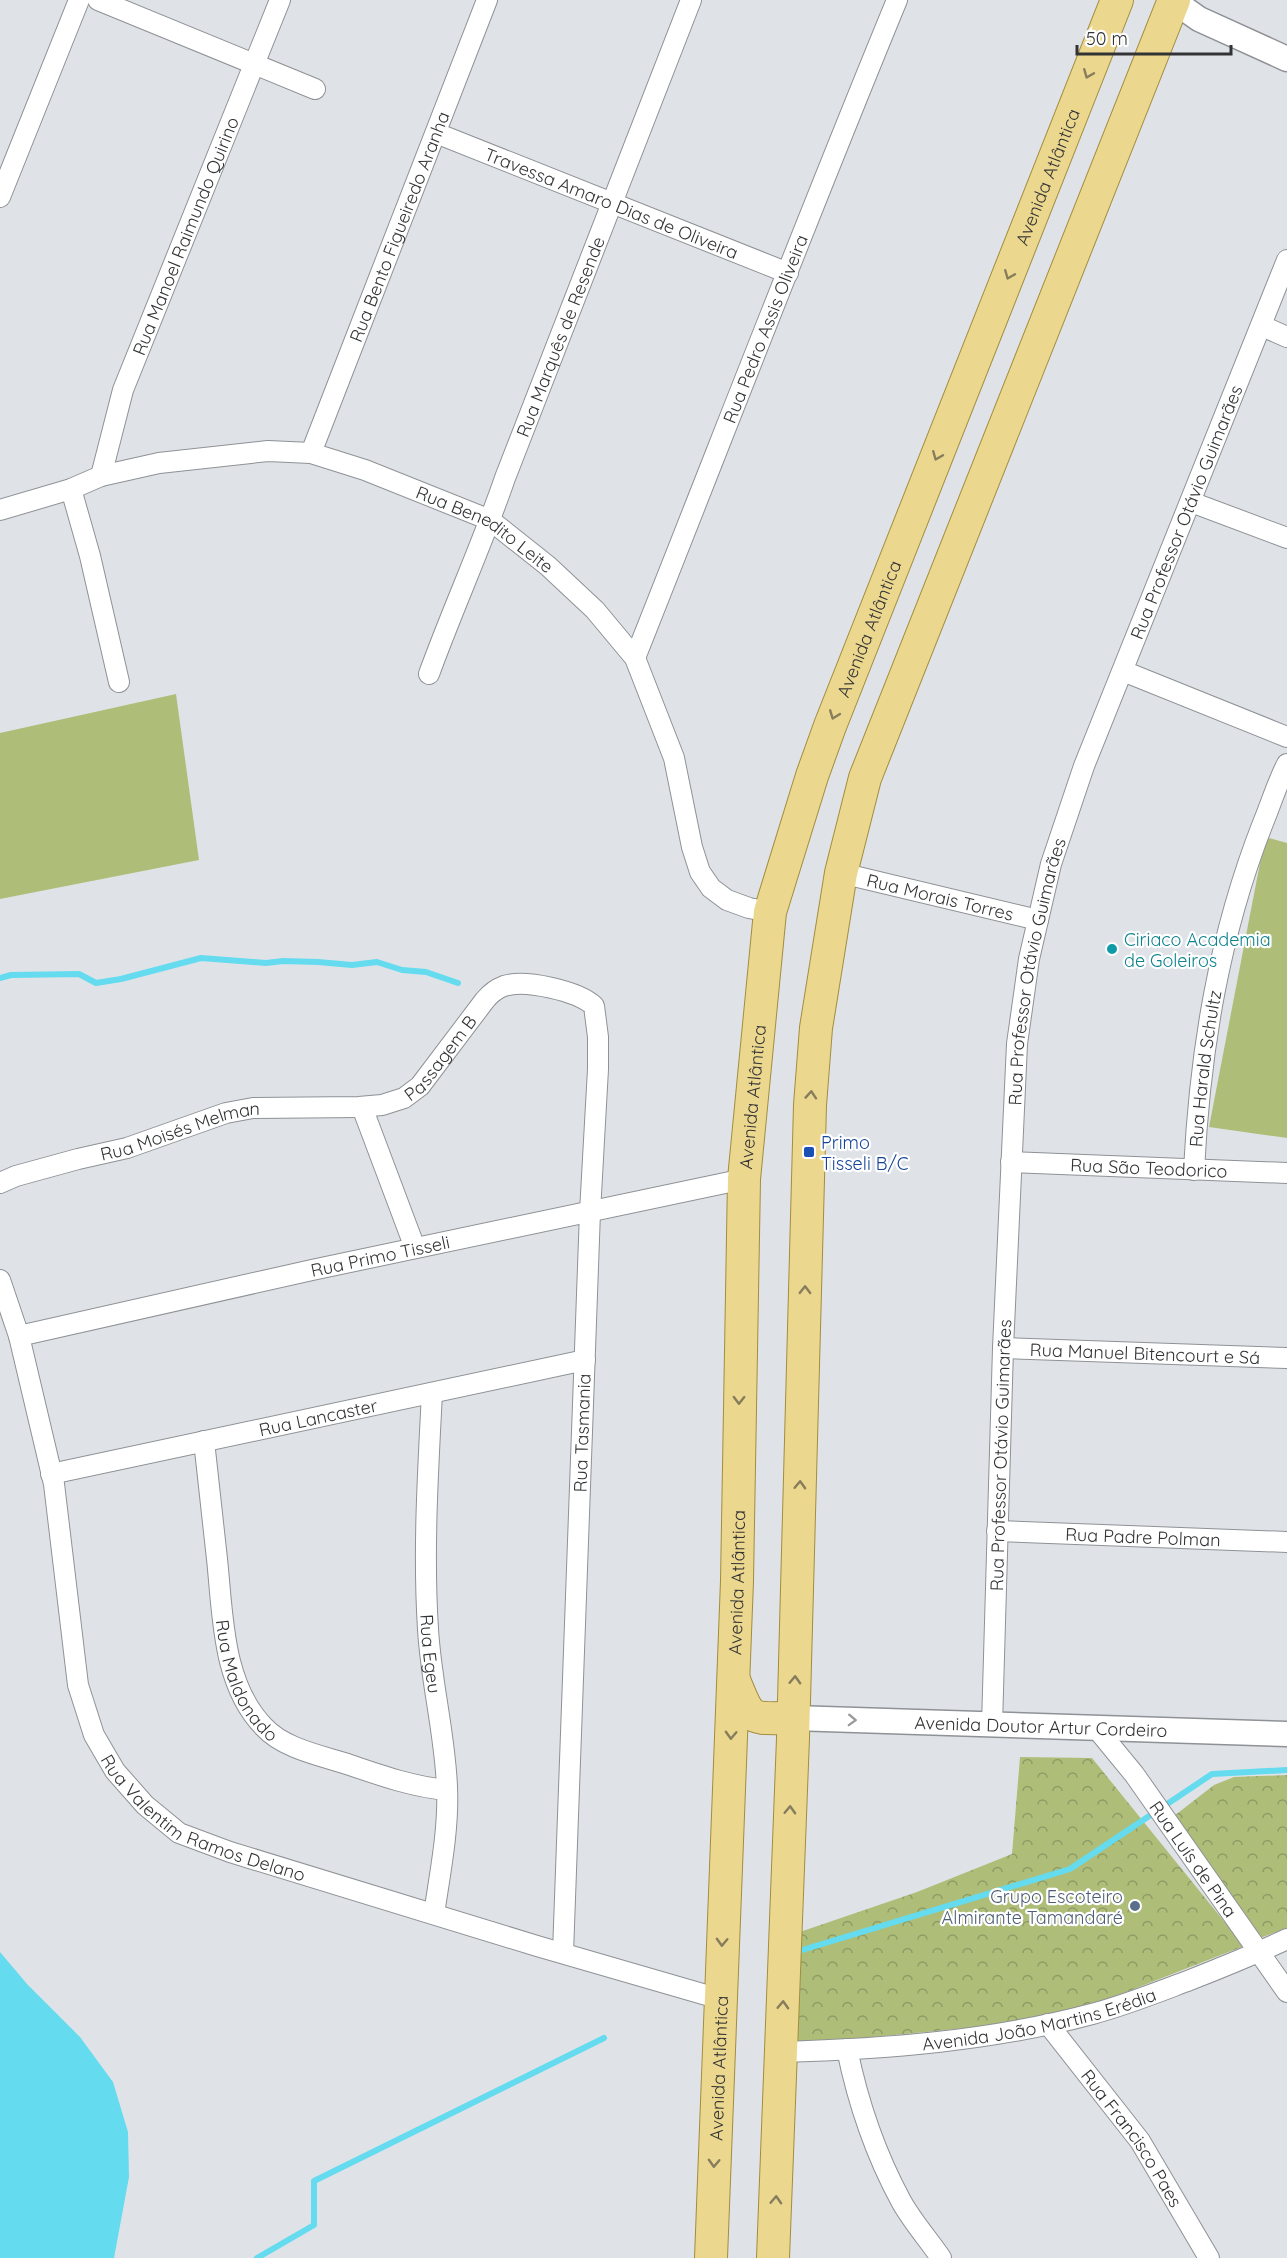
<svg xmlns="http://www.w3.org/2000/svg" width="1287" height="2258" viewBox="0 0 1287 2258" font-family="Quicksand,sans-serif">
<style>
.grass{fill:#aebe79}
.park{fill:url(#park-crowns)}
.water{fill:#64dbef}
.lines{fill:none;stroke-linecap:round;stroke-linejoin:round}
.stream{stroke:#64dbef;stroke-width:6}
.minor-casing{stroke:#8e9296;stroke-width:22}
.tertiary-casing{stroke:#8e9296;stroke-width:27}
.primary-casing{stroke:#a28d3e;stroke-width:34}
.minor{stroke:#fff;stroke-width:20}
.tertiary{stroke:#fff;stroke-width:24}
.primary{stroke:#ecd78e;stroke-width:32}
.oneway{stroke:#867d5d}
.oneway2{stroke:#98999a}
.culture-dot{fill:#0f9aa8;stroke:#fff;stroke-width:2}
.transit-dot{fill:#1a4fb4;stroke:#fff;stroke-width:2}
.service-dot{fill:#5c6f8a;stroke:#fff;stroke-width:2}
.labels{text-anchor:middle;dominant-baseline:central;stroke-width:4.5;stroke-linejoin:round;paint-order:stroke}
.street-label{font-size:18px;fill:#323335;stroke:#fff}
.culture-label{font-size:18px;fill:#0d838f;stroke:#fff;text-anchor:start}
.transit-label{font-size:18px;fill:#164399;stroke:#fff;text-anchor:start}
.service-label{font-size:18px;fill:#4e5e75;stroke:#fff;text-anchor:end}
</style>
<defs>
<pattern id="park-crowns" width="20" height="18" patternUnits="userSpaceOnUse" patternTransform="scale(1.5)"><rect width="20" height="18" fill="#aebe79"/><path d="M2 6a3 3 0 1 1 6 0M12 15a3 3 0 1 1 6 0" fill="none" stroke="#8e9b64"/></pattern>
</defs>
<rect width="100%" height="100%" fill="#dfe3e7"/>
<!-- grass -->
<g class="grass">
<polygon points="176,694 199,860 0,899 0,733"/>
<polygon points="1265,837 1287,843 1287,1138 1209,1127"/>
</g>
<!-- park -->
<g class="park">
<polygon points="1020,1757 1092,1758 1244,1946 1093,2005 988,2026 790,2045 794,1934 917,1892 1012,1854"/>
<polygon points="1287,1775 1287,1928 1260,1938 1174,1816 1214,1785 1234,1777"/>
</g>
<!-- water -->
<polygon class="water" points="0,1952 27,1984 80,2037 113,2082 128,2132 129,2177 114,2258 0,2258"/>
<g class="lines">
<!-- stream -->
<g class="stream">
<polyline points="0,978 11,975 79,974 96,983 121,979 201,958 266,963 283,961 318,962 352,965 377,962 402,970 426,972 458,983"/>
<polyline points="799,1951 1070,1869 1212,1774 1287,1770"/>
<polyline points="257,2258 314,2225 314,2181 604,2038"/>
</g>
<!-- minor casing -->
<g class="minor-casing">
<g id="minor">
<polyline points="98,0 315,89"/>
<path id="s1" d="M436,133L788,273"/>
<polyline points="0,197 79,0"/>
<polyline points="1262,326 1287,337"/>
<path id="s2" d="M311,453L487,0"/>
<path id="s3" d="M101,476L123,390L280,0"/>
<polyline points="71,489 90,556 119,682"/>
<polyline points="1191,502 1287,538"/>
<path id="s4" d="M0,510L71,489L101,476L159,463L268,451L311,453L365,470L490,520L548,566L595,610L635,658L674,758L692,847L700,872L711,888L727,900L749,908L770,912"/>
<path id="s5" d="M635,658C722,439 807,218 897,0"/>
<polyline points="1123,671 1287,737"/>
<path id="s6" d="M429,674C453,608 482,545 505,478L691,0"/>
<path id="s7" d="M841,873L1038,920"/>
<polyline points="362,1107 415,1248"/>
<path id="s8" d="M1011,1162L1287,1173"/>
<path id="s9" d="M1194,1170C1200,1050 1219,935 1263,823C1271,804 1277,783 1287,764"/>
<path id="s10" d="M0,1183L16,1176L78,1159L127,1148L226,1113L253,1108L359,1107L382,1105L404,1098L420,1086L485,1000C490,994 496,989 504,986C525,979 578,991 594,1006L598,1037V1069L590,1212L563,1953"/>
<path id="s11" d="M0,1280L19,1336L54,1484L78,1685L94,1735L115,1771L145,1805L179,1833L230,1852L537,1946L720,1999"/>
<path id="s12" d="M19,1336L312,1270L744,1179"/>
<path id="s13" d="M1003,1348L1287,1358"/>
<path id="s14" d="M432,1393C428,1471 423,1551 428,1629C431,1682 445,1734 447,1787C449,1829 440,1873 434,1914"/>
<path id="s15" d="M204,1441C208,1480 213,1520 217,1559C223,1615 222,1684 264,1727C284,1749 323,1756 350,1765C382,1776 414,1787 447,1790"/>
<path id="s16" d="M51,1474L585,1360"/>
<path id="s17" d="M997,1531L1287,1542"/>
<path id="s18" d="M992,1725L1003,1348L1017,1044L1029,959L1051,864L1084,766L1287,260"/>
<path id="s19" d="M1097,1729L1134,1774L1287,1992"/>
<path id="s20" d="M1048,2024L1140,2141L1209,2258"/>
<path d="M847,2049C858,2103 875,2153 901,2201C912,2221 928,2239 941,2258"/>
<path id="s21" d="M781,2052C885,2049 991,2041 1092,2014C1126,2005 1158,1992 1190,1980C1223,1967 1255,1954 1287,1939"/>
</g>
</g>
<!-- tertiary casing -->
<g class="tertiary-casing">
<g id="tertiary">
<polyline points="1172,0 1199,19 1287,59"/>
<path id="s22" d="M793,1718L1287,1734"/>
</g>
</g>
<!-- primary casing -->
<g class="primary-casing">
<g id="primary">
<path d="M734,1680C751,1723 749,1718 793,1718"/>
<path id="s23" d="M711,2258L737,1581L744,1179L770,912L812,776L830,726L1117,0"/>
<polyline points="773,2258 793,1738 810,1105 816,1028 841,873 865,778 1174,0"/>
</g>
</g>
<!-- minor -->
<use href="#minor" class="minor"/>
<!-- tertiary -->
<use href="#tertiary" class="tertiary"/>
<!-- primary -->
<use href="#primary" class="primary"/>
</g>
<!-- one-way arrows -->
<defs><path id="oneway-chevron" d="M-2-3.5L2.5 0L-2 3.5" fill="none" stroke-width="1.6" stroke-linecap="round" stroke-linejoin="round" transform="scale(1.5)"/></defs>
<g class="oneway">
<use href="#oneway-chevron" transform="translate(1088 74) rotate(112)"/>
<use href="#oneway-chevron" transform="translate(1009 275) rotate(112)"/>
<use href="#oneway-chevron" transform="translate(937 456) rotate(112)"/>
<use href="#oneway-chevron" transform="translate(834 715) rotate(111)"/>
<use href="#oneway-chevron" transform="translate(811 1095) rotate(-86)"/>
<use href="#oneway-chevron" transform="translate(805 1290) rotate(-89)"/>
<use href="#oneway-chevron" transform="translate(739 1400) rotate(91)"/>
<use href="#oneway-chevron" transform="translate(800 1485) rotate(-88)"/>
<use href="#oneway-chevron" transform="translate(795 1680) rotate(-88)"/>
<use href="#oneway-chevron" transform="translate(731 1735) rotate(92)"/>
<use href="#oneway-chevron" transform="translate(790 1810) rotate(-88)"/>
<use href="#oneway-chevron" transform="translate(722 1942) rotate(92)"/>
<use href="#oneway-chevron" transform="translate(783 2005) rotate(-88)"/>
<use href="#oneway-chevron" transform="translate(714 2163) rotate(92)"/>
<use href="#oneway-chevron" transform="translate(776 2200) rotate(-87)"/>
</g>
<use class="oneway2" href="#oneway-chevron" transform="translate(852 1720) rotate(2)"/>
<!-- markers -->
<circle class="culture-dot" cx="1112" cy="949" r="6"/>
<rect class="transit-dot" x="803" y="1146" width="12" height="12" rx="3"/>
<circle class="service-dot" cx="1135" cy="1906" r="6"/>
<g class="labels">
<!-- street labels -->
<g class="street-label">
<text stroke="none"><textPath href="#s23" startOffset="2134">Avenida Atlântica</textPath></text>
<text stroke="none"><textPath href="#s1" startOffset="189">Travessa Amaro Dias de Oliveira</textPath></text>
<text stroke="none"><textPath href="#s2" startOffset="243">Rua Bento Figueiredo Aranha</textPath></text>
<text stroke="none"><textPath href="#s3" startOffset="255">Rua Manoel Raimundo Quirino</textPath></text>
<text stroke="none"><textPath href="#s5" startOffset="354">Rua Pedro Assis Oliveira</textPath></text>
<text stroke="none"><textPath href="#s6" startOffset="362">Rua Marquês de Resende</textPath></text>
<text stroke="none"><textPath href="#s18" startOffset="1242">Rua Professor Otávio Guimarães</textPath></text>
<text stroke="none"><textPath href="#s4" startOffset="510">Rua Benedito Leite</textPath></text>
<text stroke="none"><textPath href="#s23" startOffset="1648">Avenida Atlântica</textPath></text>
<text stroke="none"><textPath href="#s7" startOffset="102">Rua Morais Torres</textPath></text>
<text stroke="none"><textPath href="#s18" startOffset="756">Rua Professor Otávio Guimarães</textPath></text>
<text stroke="none"><textPath href="#s10" startOffset="471">Passagem B</textPath></text>
<text stroke="none"><textPath href="#s9" startOffset="102">Rua Harald Schultz</textPath></text>
<text stroke="none"><textPath href="#s23" startOffset="1162">Avenida Atlântica</textPath></text>
<text stroke="none"><textPath href="#s10" startOffset="188">Rua Moisés Melman</textPath></text>
<text stroke="none"><textPath href="#s8" startOffset="138">Rua São Teodorico</textPath></text>
<text stroke="none"><textPath href="#s12" startOffset="370">Rua Primo Tisseli</textPath></text>
<text stroke="none"><textPath href="#s13" startOffset="142">Rua Manuel Bitencourt e Sá</textPath></text>
<text stroke="none"><textPath href="#s16" startOffset="273">Rua Lancaster</textPath></text>
<text transform="translate(582 1433) rotate(-88)">Rua Tasmania</text>
<text stroke="none"><textPath href="#s18" startOffset="270">Rua Professor Otávio Guimarães</textPath></text>
<text stroke="none"><textPath href="#s17" startOffset="146">Rua Padre Polman</textPath></text>
<text stroke="none"><textPath href="#s23" startOffset="676">Avenida Atlântica</textPath></text>
<text stroke="none"><textPath href="#s14" startOffset="261">Rua Egeu</textPath></text>
<text stroke="none"><textPath href="#s15" startOffset="246">Rua Maldonado</textPath></text>
<text stroke="none"><textPath href="#s22" startOffset="248">Avenida Doutor Artur Cordeiro</textPath></text>
<text stroke="none"><textPath href="#s11" startOffset="610">Rua Valentim Ramos Delano</textPath></text>
<text stroke="none"><textPath href="#s19" startOffset="162">Rua Luís de Pina</textPath></text>
<text stroke="none"><textPath href="#s21" startOffset="261">Avenida João Martins Erédia</textPath></text>
<text stroke="none"><textPath href="#s23" startOffset="190">Avenida Atlântica</textPath></text>
<text stroke="none"><textPath href="#s20" startOffset="142">Rua Francisco Paes</textPath></text>
</g>
<!-- culture labels -->
<g class="culture-label">
<text x="1124" y="939">Ciriaco Academia<tspan x="1124" dy="21">de Goleiros</tspan></text>
</g>
<!-- transit labels -->
<g class="transit-label">
<text x="821" y="1142">Primo<tspan x="821" dy="21">Tisseli B/C</tspan></text>
</g>
<!-- service labels -->
<g class="service-label">
<text x="1123" y="1896">Grupo Escoteiro<tspan x="1123" dy="21">Almirante Tamandaré</tspan></text>
</g>
</g>
<!-- scale -->
<path d="M1077 45v9h154v-9" fill="none" stroke="#323335" stroke-width="3"/>
<text x="1086" y="45" font-size="18" fill="#323335" stroke="#ffffff" stroke-width="4.5" paint-order="stroke">50 m</text>
</svg>
